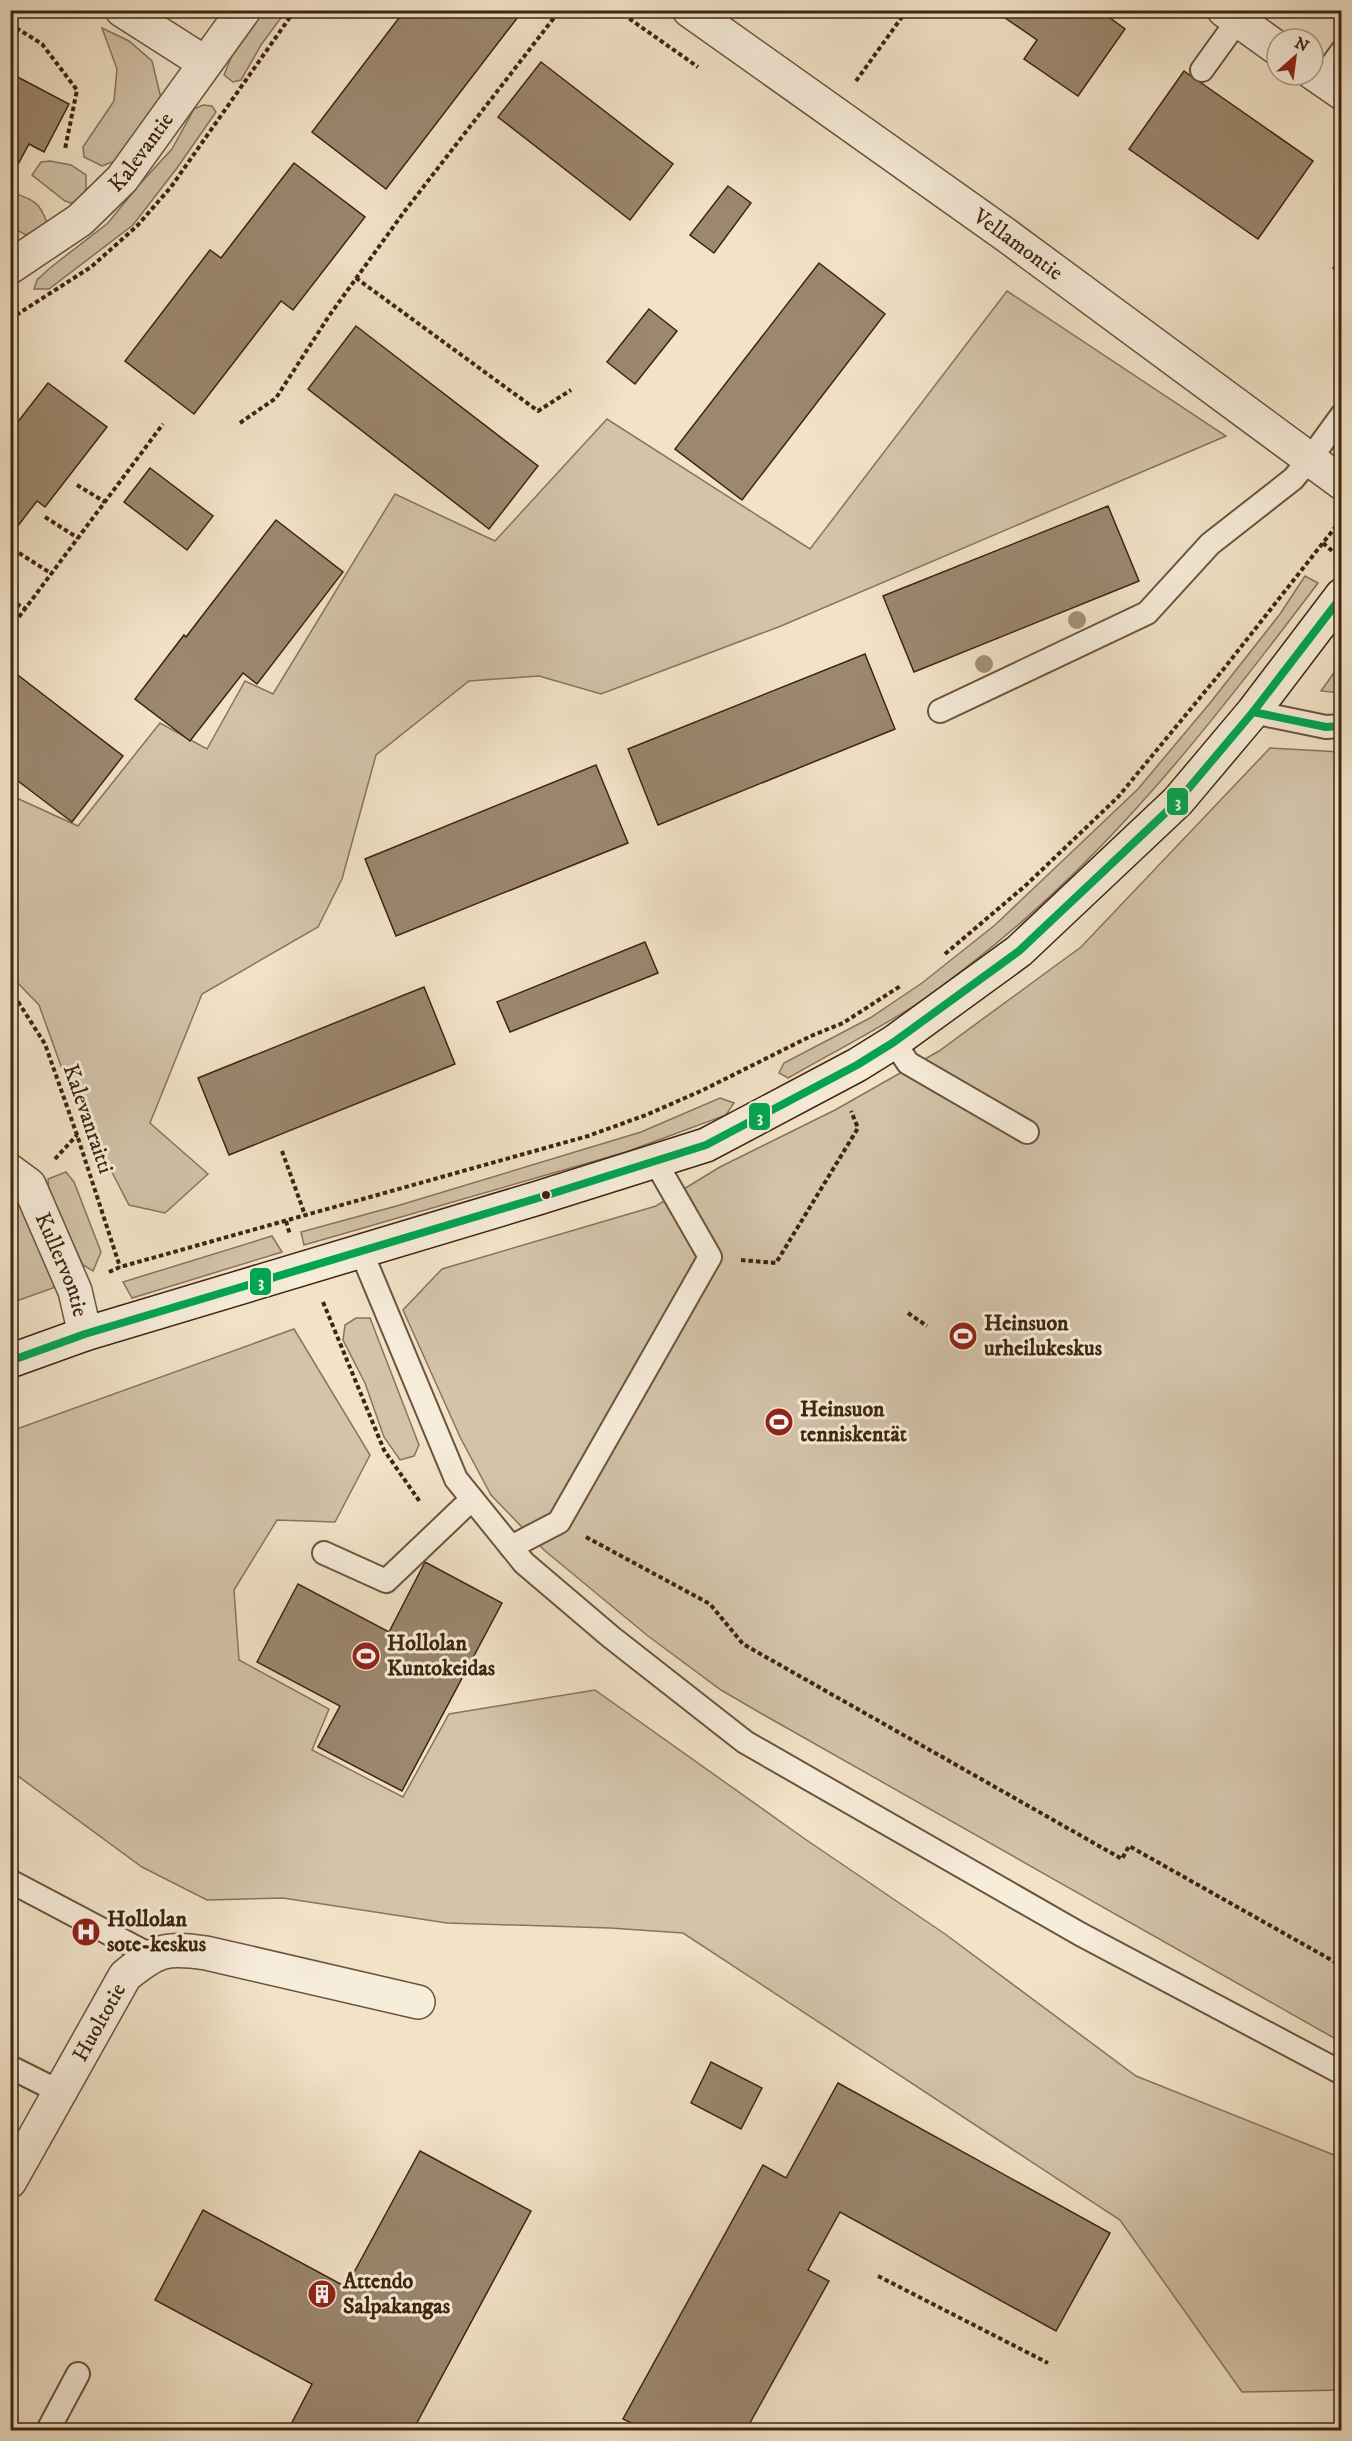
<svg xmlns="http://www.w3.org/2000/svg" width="1352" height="2441" viewBox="0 0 1352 2441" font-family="'IM FELL DW Pica',serif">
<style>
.green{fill:#d3c3a9;stroke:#88745c;stroke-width:1.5}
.building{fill:#9c876f;stroke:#3e240f;stroke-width:1.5}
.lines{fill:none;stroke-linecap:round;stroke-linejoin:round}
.lane-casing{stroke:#6b543d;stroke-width:26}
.street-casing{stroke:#6b543d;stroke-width:36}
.secondary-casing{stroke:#3e240f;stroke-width:36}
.path{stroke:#3e240f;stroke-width:4;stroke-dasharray:4.5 3;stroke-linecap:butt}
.lane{stroke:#f7eddb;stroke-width:22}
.street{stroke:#f7eddb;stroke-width:33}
.secondary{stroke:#f7eddb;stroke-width:33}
.bus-1-casing{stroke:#f7eddb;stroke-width:12}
.bus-1{stroke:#00a651;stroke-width:8}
.tree{fill:#a39078}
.bus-dot{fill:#3e240f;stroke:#f7eddb;stroke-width:2}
.labels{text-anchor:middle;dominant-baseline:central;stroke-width:6;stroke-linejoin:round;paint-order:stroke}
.street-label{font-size:22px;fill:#3e240f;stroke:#f7eddb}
.poi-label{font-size:22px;font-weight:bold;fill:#3e240f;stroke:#f7eddb;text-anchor:start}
.line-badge{stroke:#f7eddb;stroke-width:2}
.badge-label{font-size:16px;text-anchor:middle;font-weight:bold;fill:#fff}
</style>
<rect width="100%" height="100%" fill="#f2e3c8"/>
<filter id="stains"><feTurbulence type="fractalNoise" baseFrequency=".00333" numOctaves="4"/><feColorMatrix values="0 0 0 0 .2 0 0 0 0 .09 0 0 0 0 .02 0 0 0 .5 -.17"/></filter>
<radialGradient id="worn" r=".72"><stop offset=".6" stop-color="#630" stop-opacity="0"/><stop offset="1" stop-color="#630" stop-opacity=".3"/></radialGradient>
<!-- green -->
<g class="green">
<polygon points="262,11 286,11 261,45 241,80 233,82 224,75 235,48"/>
<polygon points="102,28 129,41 152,61 161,98 123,158 102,166 84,157 83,147 114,101 117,69"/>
<polygon points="203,105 212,106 216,112 177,168 133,225 49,289 34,289 37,280 50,268 108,223 138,186 172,149 194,109"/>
<polygon points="50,161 71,165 86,175 86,198 78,205 65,201 32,175 41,162"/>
<path d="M11,192C31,199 40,201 47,223L26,235L11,227Z"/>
<polygon points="1007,291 1226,436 781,626 601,694 539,676 469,681 376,755 342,879 318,927 202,994 150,1123 208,1174 165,1213 129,1205 70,1091 39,1005 11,976 10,795 78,826 160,723 207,749 245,681 273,694 395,494 495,541 607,419 810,549"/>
<path d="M1305,576L1318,583C1214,721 1107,859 969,965C952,978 936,992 918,1003C876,1031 831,1053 788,1078L779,1073L784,1063L870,1018L922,983L995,925L1138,789L1210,703L1280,614Z"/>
<polygon points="1341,663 1341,693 1321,691"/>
<polygon points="1270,748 1341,752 1341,2042 764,1715 721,1690 648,1636 544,1550 491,1495 461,1439 403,1310 442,1269 656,1206 720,1167 835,1110 939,1051 1081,947"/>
<polygon points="720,1098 734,1103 726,1115 626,1152 304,1245 301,1232 400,1205 641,1132"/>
<polygon points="66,1172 74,1182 101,1252 93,1271 83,1265 49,1192 48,1179"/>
<polygon points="10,1191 24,1210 57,1276 53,1288 11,1303"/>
<polygon points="272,1236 282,1252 132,1298 123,1282"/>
<polygon points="356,1318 370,1318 419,1445 414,1456 400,1460 384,1437 365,1383 343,1340 345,1325"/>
<polygon points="294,1329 370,1455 335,1522 277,1520 234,1590 239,1660 329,1709 312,1750 403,1797 449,1714 595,1690 805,1839 945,1934 1136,2076 1339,2157 1342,2160 1341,2390 1242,2392 1120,2220 683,1933 610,1928 447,1923 283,1898 207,1900 142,1867 11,1771 11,1431"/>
</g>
<!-- building -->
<g class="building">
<polygon points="405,10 518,10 521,13 386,189 312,132"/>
<polygon points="1000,10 1099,10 1125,29 1078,96 1024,59 1037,40 998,13"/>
<polygon points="541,62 673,164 630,220 498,117"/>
<polygon points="1184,71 1313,161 1258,239 1129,149"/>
<polygon points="10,73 69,104 44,152 29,144 11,177"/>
<polygon points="294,163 365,217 293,310 281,301 194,414 125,361 210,250 221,258"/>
<polygon points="728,186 751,203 714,253 690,235"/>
<polygon points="1342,256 1342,274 1333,268"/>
<polygon points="819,263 885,314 742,500 675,449"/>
<polygon points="649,309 677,331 635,384 607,362"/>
<polygon points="356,326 538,466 489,529 308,389"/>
<polygon points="48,383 107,427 45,507 37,501 10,536 10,432"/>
<polygon points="150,468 213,516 187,550 124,502"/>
<polygon points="1108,506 1139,581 914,672 883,596"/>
<polygon points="276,520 343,572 257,684 243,673 190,741 135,699 184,635 186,637"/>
<polygon points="865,654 895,729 658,825 628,749"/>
<polygon points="10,669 123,756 72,822 10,775"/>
<polygon points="596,765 628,843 396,936 365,859"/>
<polygon points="645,942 658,973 510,1032 497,1002"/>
<polygon points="424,987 455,1064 229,1155 198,1078"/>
<polygon points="425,1562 502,1603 402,1791 318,1747 340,1706 257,1662 298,1584 389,1632"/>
<polygon points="711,2062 762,2088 741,2129 691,2103"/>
<polygon points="838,2083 1110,2233 1056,2331 840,2212 808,2270 829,2281 746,2430 645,2430 623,2419 763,2165 786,2178"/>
<polygon points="420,2151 531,2211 413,2430 288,2430 312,2384 155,2300 203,2210 346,2287"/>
</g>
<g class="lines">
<!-- lane casing -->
<g class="lane-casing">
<g id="lane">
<polyline points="1202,70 1238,20"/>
<polyline points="1322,79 1342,51"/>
<polyline points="940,711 1147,613 1210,544 1293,479 1310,459 1342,415"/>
<polyline points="1253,712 1326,727 1342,726"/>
<polyline points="894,1042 908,1063 1027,1132"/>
<polyline points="361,1251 456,1479 524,1563 611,1637 745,1742 1080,1934 1342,2073"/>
<polyline points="511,1547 559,1522 710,1257 655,1161"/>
<polyline points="324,1553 386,1581 472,1499"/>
<polyline points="10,1881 150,1955"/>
<polyline points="10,2067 60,2092"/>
<polyline points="48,2430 78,2374"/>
</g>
</g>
<!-- street casing -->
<g class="street-casing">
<g id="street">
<polyline points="122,10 205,63"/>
<path id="s1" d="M689,10L1006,235L1342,483"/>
<polyline points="1224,10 1277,48"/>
<polyline points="1313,73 1342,93"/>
<path id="s2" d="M10,267L80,220L122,179L244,10"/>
<path id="s3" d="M10,1171L29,1185L75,1291L85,1334"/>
<path id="s4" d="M10,2181L125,1976C157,1950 165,1947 206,1953L418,2002"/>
</g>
</g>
<!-- secondary casing -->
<g class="secondary-casing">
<polyline id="secondary" points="10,1361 85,1334 538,1198 706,1145 857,1065 894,1042 1019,951 1178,801 1253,712 1342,595"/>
</g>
<!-- path -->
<g class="path">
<polyline points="617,10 698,67"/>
<polyline points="1102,13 1104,10"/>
<polyline points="10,24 42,44 77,90 65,149"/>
<polyline points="856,81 907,10"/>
<polyline points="356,278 538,411 571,390"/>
<polyline points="10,319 91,267 137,226 171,187 295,10"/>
<polyline points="240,423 276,398 329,316 404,212 560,10"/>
<polyline points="77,485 105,502"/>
<polyline points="45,517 78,538"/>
<polyline points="1323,543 1338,556"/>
<polyline points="19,553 52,574"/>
<polyline points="10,600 26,609"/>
<polyline points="10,629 163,424"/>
<polyline points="945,954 1025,886 1118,797 1222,671 1341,520"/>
<polyline points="10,989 45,1044 77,1135 120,1267"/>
<polyline points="282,1151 305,1215"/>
<polyline points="55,1159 77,1135"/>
<polyline points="286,1221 290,1235"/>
<polyline points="741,1260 776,1263 858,1128 851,1111"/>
<polyline points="109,1272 120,1267 588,1136 646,1115 703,1090 811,1036 843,1023 902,985"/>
<polyline points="323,1302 384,1450 420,1502"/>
<polyline points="908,1313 927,1326"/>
<polyline points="586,1537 710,1604 743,1644 1122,1859 1129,1846 1342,1966"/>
<polyline points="1336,2106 1342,2114"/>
<polyline points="878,2276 1048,2363"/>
</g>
<!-- lane -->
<use href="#lane" class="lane"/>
<!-- street -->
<use href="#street" class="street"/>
<!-- secondary -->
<use href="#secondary" class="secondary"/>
<!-- bus-1 casing -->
<g class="bus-1-casing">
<g id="bus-1">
<polyline points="1253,712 1326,727 1342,726"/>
<polyline points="10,1361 85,1334 538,1198 706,1145 857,1065 894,1042 1019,951 1178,801 1253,712 1342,596"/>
</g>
</g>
<!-- bus-1 -->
<use href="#bus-1" class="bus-1"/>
</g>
<!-- trees -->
<g class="tree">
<circle cx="1077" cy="620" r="9"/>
<circle cx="984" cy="664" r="9"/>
</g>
<!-- icons -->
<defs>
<g id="stadium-disc" transform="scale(1.5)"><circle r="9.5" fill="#8f2418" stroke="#f7eddb"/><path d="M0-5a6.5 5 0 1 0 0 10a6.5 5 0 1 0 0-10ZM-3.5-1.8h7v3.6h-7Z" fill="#fff"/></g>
<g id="hospital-disc" transform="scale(1.5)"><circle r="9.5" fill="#8f2418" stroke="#f7eddb"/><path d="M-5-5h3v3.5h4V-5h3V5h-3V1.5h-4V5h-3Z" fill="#fff"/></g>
<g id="building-disc" transform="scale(1.5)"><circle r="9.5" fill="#8f2418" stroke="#f7eddb"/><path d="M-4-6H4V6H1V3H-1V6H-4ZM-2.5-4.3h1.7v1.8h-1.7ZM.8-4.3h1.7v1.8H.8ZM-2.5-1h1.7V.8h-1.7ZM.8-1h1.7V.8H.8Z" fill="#fff"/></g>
</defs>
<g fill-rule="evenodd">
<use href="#stadium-disc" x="963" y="1336"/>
<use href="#stadium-disc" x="779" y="1422"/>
<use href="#stadium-disc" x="366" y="1656"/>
<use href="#hospital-disc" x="86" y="1932"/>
<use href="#building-disc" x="322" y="2294"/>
</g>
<!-- markers -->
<circle class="bus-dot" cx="546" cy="1195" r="5"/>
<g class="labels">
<!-- street labels -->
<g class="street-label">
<text stroke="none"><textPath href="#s2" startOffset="176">Kalevantie</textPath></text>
<text stroke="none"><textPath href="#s1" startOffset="404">Vellamontie</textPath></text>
<text transform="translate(88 1119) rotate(71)">Kalevanraitti</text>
<text stroke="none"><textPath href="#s3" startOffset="110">Kullervontie</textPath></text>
<text stroke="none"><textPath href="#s4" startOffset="182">Huoltotie</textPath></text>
</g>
<!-- poi labels -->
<g class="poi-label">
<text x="984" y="1323">Heinsuon<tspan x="984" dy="25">urheilukeskus</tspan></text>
<text x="800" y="1409">Heinsuon<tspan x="800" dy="25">tenniskentät</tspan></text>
<text x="387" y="1643">Hollolan<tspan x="387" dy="25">Kuntokeidas</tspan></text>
<text x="107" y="1919">Hollolan<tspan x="107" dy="25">sote-keskus</tspan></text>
<text x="343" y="2281">Attendo<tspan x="343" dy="25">Salpakangas</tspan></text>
</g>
</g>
<g class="line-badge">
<rect x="1166" y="787" width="23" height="29" rx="6" fill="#00a651"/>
<rect x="748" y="1102" width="23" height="29" rx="6" fill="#00a651"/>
<rect x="249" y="1267" width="23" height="29" rx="6" fill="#00a651"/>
</g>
<g class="badge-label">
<text x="1178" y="807">3</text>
<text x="760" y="1122">3</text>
<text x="261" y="1287">3</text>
</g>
<!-- margin -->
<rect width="1352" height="2441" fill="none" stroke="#f2e3c8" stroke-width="36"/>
<rect x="12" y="12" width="1328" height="2417" fill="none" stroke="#3e240f" stroke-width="3"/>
<rect x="18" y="18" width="1316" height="2405" fill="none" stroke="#3e240f" stroke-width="1.5"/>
<!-- north arrow -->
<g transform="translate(1295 57) rotate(28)"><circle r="28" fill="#f7eddb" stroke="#ad9d89" stroke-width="1.5"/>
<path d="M0-4.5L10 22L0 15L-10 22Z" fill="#8f2418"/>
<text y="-9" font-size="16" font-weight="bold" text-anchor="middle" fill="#3e240f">N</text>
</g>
<rect width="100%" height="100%" filter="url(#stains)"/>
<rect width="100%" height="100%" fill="url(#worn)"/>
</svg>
